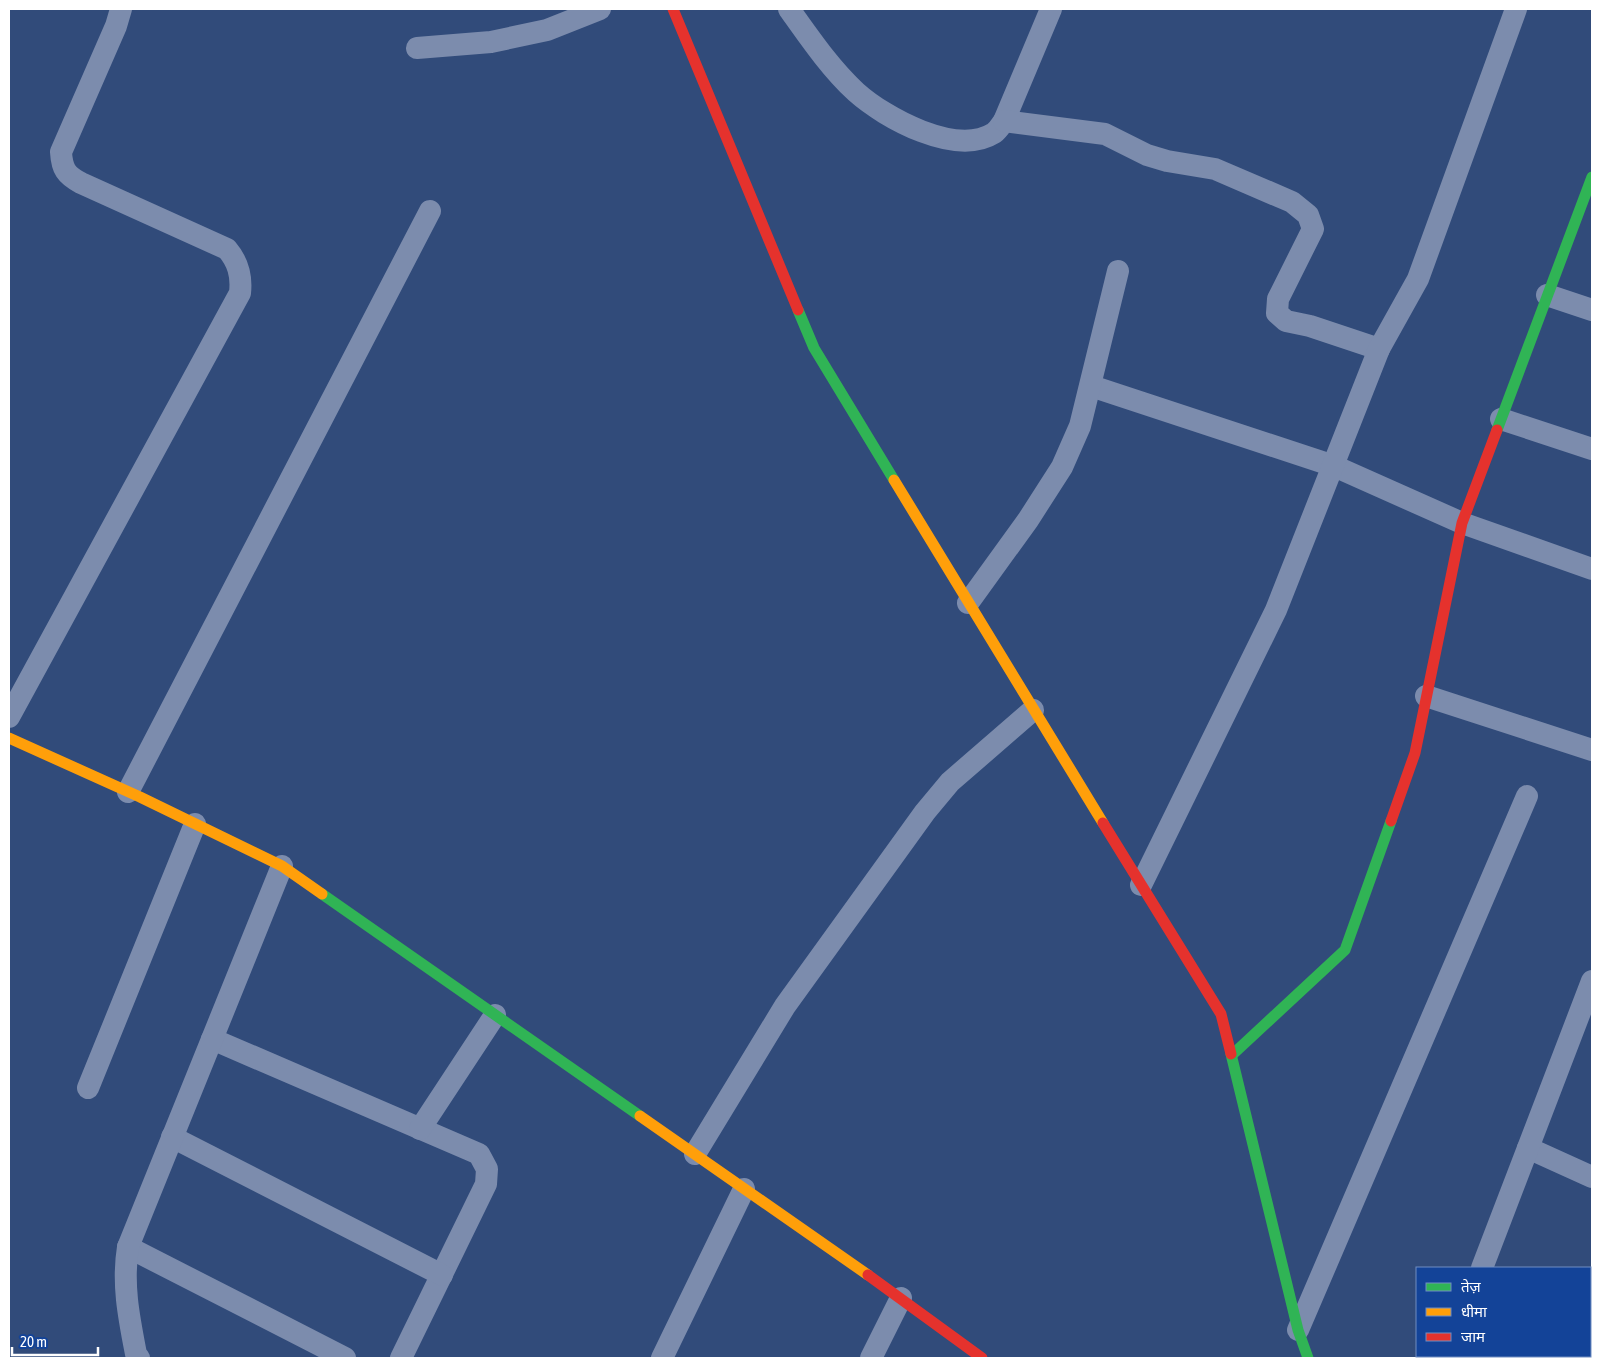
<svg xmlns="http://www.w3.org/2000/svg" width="1601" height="1367" viewBox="0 0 1601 1367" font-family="'Asap Condensed','Noto Sans Devanagari',sans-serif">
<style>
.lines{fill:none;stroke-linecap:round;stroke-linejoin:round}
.street{stroke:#7c8cad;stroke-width:22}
.fast{stroke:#30b455;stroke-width:11}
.slow{stroke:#ff9f0a;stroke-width:11}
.jam{stroke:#e5322d;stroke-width:11}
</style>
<rect width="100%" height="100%" fill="#314b7a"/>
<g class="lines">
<!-- street -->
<g class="street">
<path d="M789,9C809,37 830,68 856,92C885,118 956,157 994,133C998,130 1001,125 1004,121L1051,9"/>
<polyline points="417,48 491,42 547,30 600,9"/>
<polyline points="1004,121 1105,134 1147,155 1167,161 1215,169 1292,202 1308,215 1313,229 1278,299 1277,313 1286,321 1310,326 1379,349"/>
<polyline points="1547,295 1592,310"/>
<polyline points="1091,386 1334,466 1462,523 1592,569"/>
<polyline points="1501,419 1592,449"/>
<polyline points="968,603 1028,520 1062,467 1080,426 1118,271"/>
<polyline points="1426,696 1592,750"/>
<path d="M9,717L240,293C242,275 238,262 227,249L81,183C66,175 62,169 61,152L116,26L121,9"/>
<polyline points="128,792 430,211"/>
<polyline points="1141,885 1276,610 1379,349 1418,279 1516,9"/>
<polyline points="212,1039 479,1154 487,1169 486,1184 401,1358"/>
<polyline points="88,1088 195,824"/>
<polyline points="420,1129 495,1015"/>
<polyline points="172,1137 442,1275"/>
<polyline points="1528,1148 1592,1177"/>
<polyline points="695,1154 785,1006 925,812 950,782 1033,710"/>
<polyline points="128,1247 345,1358"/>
<polyline points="1482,1268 1592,981"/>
<polyline points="1298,1330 1527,796"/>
<polyline points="1590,1343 1592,1336"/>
<path d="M139,1358L136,1354C129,1318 122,1284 128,1247L282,866"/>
<polyline points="662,1358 744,1189"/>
<polyline points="871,1358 901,1298"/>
<polyline points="1447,1358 1448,1356"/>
</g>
<!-- fast -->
<g class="fast">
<polyline points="798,310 814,348 894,480"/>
<polyline points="1497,430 1592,177"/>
<polyline points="322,894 640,1116"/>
<polyline points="1231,1054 1298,1330 1308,1358"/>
<polyline points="1232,1055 1345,950 1391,821"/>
</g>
<!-- slow -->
<g class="slow">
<polyline points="894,480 1103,823"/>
<polyline points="9,738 140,797 282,866 322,894"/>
<polyline points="640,1116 868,1275"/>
</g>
<!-- jam -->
<g class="jam">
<polyline points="673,9 798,310"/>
<polyline points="1391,821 1415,753 1462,523 1497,430"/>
<polyline points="1103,823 1221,1014 1231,1054"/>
<polyline points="868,1275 982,1358"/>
</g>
</g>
<!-- border -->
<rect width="1601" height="1367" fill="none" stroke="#ffffff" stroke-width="20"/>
<!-- legend -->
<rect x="1416" y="1267" width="175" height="90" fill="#134398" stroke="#718ec1"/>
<rect x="1426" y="1283" width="25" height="8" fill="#30b455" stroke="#718ec1"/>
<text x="1461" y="1292" font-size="15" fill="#ffffff">तेज़</text>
<rect x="1426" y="1308" width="25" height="8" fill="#ff9f0a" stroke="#718ec1"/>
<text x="1461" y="1317" font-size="15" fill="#ffffff">धीमा</text>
<rect x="1426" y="1333" width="25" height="8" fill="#e5322d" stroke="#718ec1"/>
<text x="1461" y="1342" font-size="15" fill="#ffffff">जाम</text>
<!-- scale -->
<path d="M12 1347v8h86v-8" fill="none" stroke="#ffffff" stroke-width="2.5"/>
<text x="20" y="1347" font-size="15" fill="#ffffff" stroke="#134398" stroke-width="4" paint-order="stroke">20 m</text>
</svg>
